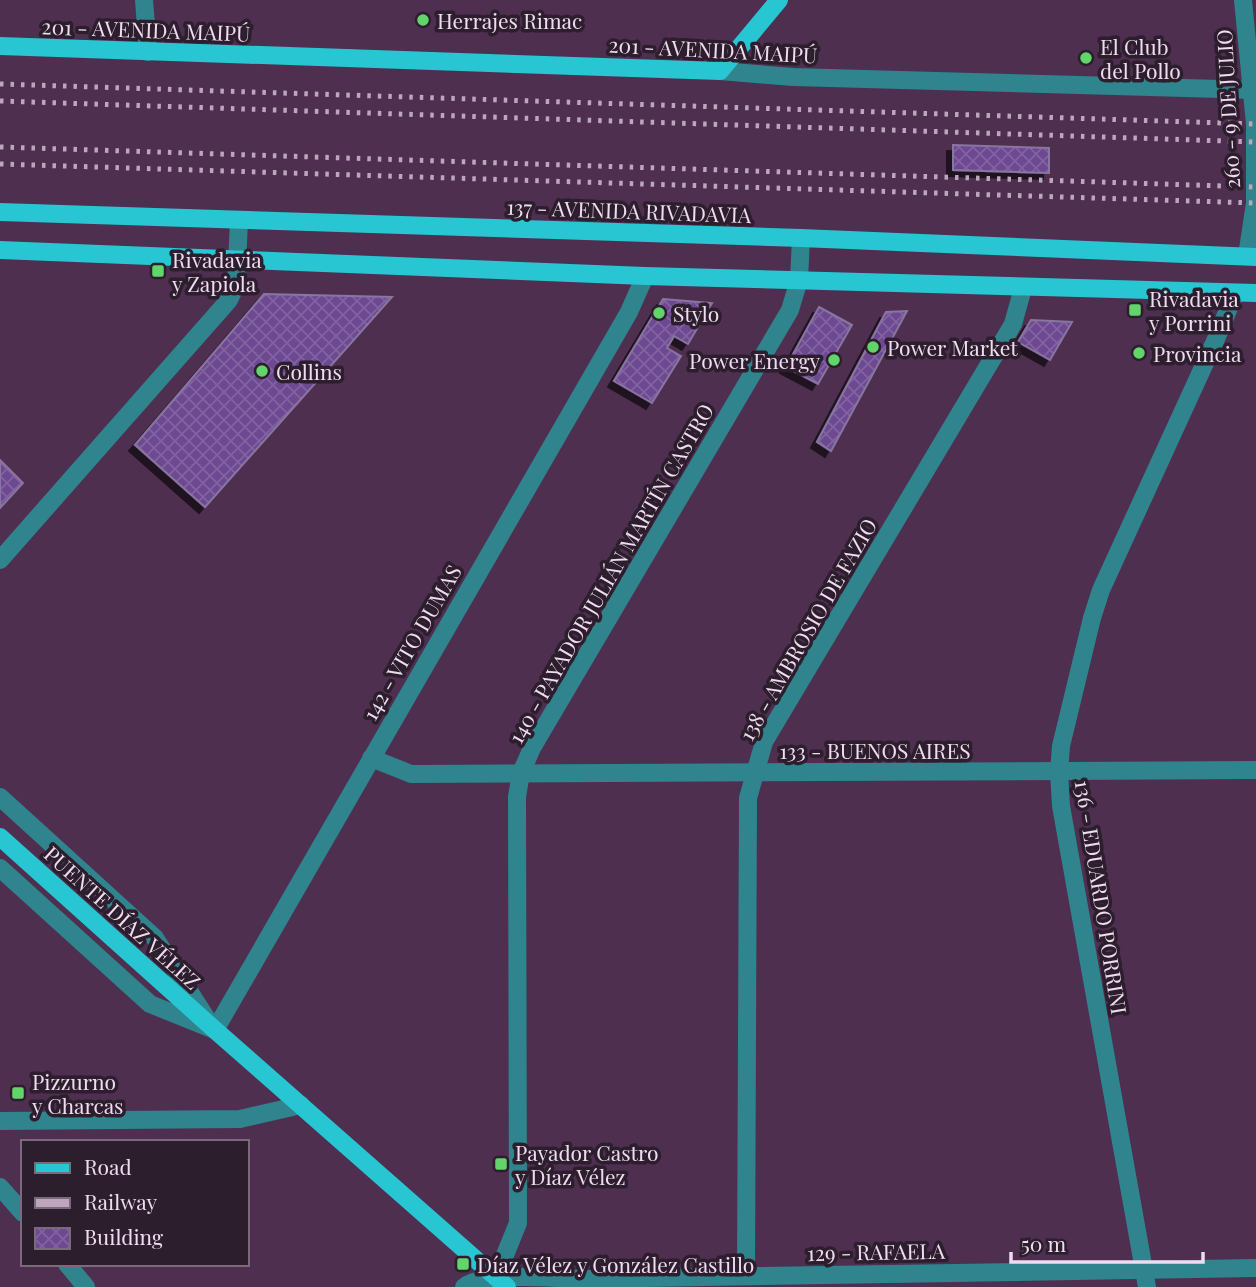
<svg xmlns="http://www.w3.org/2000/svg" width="1256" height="1287" viewBox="0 0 1256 1287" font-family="'Playfair Display',serif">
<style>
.building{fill:url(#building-cross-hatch);stroke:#8875a0;stroke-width:2;filter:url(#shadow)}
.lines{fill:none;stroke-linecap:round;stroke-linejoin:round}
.minor{stroke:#2f848d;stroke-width:18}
.major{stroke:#28c5d3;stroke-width:18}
.rail{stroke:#bda6be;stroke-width:5;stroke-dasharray:3.5 7;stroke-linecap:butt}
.poi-dot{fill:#61d46a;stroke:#2c1e2d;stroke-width:2.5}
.labels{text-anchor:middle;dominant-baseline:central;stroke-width:7;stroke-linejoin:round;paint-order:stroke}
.poi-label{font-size:21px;fill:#f0dcf0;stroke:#2c1e2d;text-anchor:start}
.street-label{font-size:21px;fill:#f0dcf0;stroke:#2c1e2d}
</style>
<defs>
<pattern id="building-cross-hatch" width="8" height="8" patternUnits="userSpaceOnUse" patternTransform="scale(1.75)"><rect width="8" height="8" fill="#6d4992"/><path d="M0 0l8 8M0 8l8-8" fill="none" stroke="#8263a2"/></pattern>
<filter id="shadow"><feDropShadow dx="-6" dy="6" stdDeviation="0" flood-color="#0009"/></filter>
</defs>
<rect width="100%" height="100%" fill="#4e2f50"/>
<!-- building -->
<g class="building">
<polygon points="953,145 1049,148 1049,173 953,170"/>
<polygon points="264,294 392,297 205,507 135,445"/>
<polygon points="663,299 712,303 688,344 674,336 667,348 681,356 652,403 614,381"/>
<polygon points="819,307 852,325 818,384 786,367"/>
<polygon points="907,311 831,451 817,442 886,312"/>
<polygon points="1031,320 1072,322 1050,360 1018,342"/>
<polygon points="0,460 23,483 0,508"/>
</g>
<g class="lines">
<!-- minor -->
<g class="minor">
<polyline points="144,0 148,52"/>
<polyline points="1243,0 1255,124 1255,203 1247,256"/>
<polyline points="720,71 793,77 1256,90"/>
<polyline points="0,560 229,300 236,285 239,221"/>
<polyline points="371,758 411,774 1256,770"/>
<polyline points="0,797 155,938 209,1022"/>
<polyline points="0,868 150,1004 212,1029"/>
<polyline points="215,1030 629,312 645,276"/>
<polyline points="0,1121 240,1119 301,1105"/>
<polyline points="0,1187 23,1213"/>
<polyline points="67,1264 86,1287"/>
<polyline points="746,1276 748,798 764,742 1013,324 1023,288"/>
<polyline points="496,1277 518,1223 517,797 521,773 532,748 790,310 799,280 801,238"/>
<path d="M464,1287C481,1271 560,1279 585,1279L1256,1268"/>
<polyline points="1147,1287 1061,806 1059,772 1061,746 1092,618 1101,590 1216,339 1235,293"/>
</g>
<!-- major -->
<g class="major">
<polyline points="0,46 720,71 779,0"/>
<polyline points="0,212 801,238 1256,257"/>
<polyline points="0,250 645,276 1256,293"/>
<polyline points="0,837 215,1030 507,1287"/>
</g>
<!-- rail -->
<g class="rail">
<polyline points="0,84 1256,124"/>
<polyline points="0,101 1256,142"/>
<polyline points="0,147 1256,187"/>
<polyline points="0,164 1256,203"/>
</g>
</g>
<!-- markers -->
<g class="poi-dot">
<circle cx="423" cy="20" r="7"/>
<circle cx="1086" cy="58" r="7"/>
<rect x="151" y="264" width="14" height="14" rx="3.5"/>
<rect x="1128" y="303" width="14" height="14" rx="3.5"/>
<circle cx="659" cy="313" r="7"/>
<circle cx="873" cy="347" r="7"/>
<circle cx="1139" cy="353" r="7"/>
<circle cx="834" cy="360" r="7"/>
<circle cx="262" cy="371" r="7"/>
<rect x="11" y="1086" width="14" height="14" rx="3.5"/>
<rect x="494" y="1157" width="14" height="14" rx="3.5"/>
<rect x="456" y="1257" width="14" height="14" rx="3.5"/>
</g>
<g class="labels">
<!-- poi labels -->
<g class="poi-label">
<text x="437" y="20">Herrajes Rimac</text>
<text x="1100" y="46">El Club<tspan x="1100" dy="24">del Pollo</tspan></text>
<text x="172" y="259">Rivadavia<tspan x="172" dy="24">y Zapiola</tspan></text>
<text x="1149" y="298">Rivadavia<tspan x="1149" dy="24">y Porrini</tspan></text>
<text x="673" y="313">Stylo</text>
<text x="887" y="347">Power Market</text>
<text x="1153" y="353">Provincia</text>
<text x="820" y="360" text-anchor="end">Power Energy</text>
<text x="276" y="371">Collins</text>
<text x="32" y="1081">Pizzurno<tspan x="32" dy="24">y Charcas</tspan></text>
<text x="515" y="1152">Payador Castro<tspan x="515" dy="24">y Díaz Vélez</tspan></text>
<text x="477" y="1264">Díaz Vélez y González Castillo</text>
</g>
<!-- street labels -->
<g class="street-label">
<text transform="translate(146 29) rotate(2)">201 - AVENIDA MAIPÚ</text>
<text transform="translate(713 49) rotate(3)">201 - AVENIDA MAIPÚ</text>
<text transform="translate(1227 109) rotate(-93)">260 - 9 DE JULIO</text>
<text transform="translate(629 210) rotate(2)">137 - AVENIDA RIVADAVIA</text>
<text transform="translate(610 573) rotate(-60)">140 - PAYADOR JULIÁN MARTÍN CASTRO</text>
<text transform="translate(807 629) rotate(-60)">138 - AMBROSIO DE FAZIO</text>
<text transform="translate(411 642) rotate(-60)">142 - VITO DUMAS</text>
<text x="875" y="750">133 - BUENOS AIRES</text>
<text transform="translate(1102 897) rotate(81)">136 - EDUARDO PORRINI</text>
<text transform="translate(123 917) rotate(42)">PUENTE DÍAZ VÉLEZ</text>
<text transform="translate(876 1251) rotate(-1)">129 - RAFAELA</text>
</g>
</g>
<!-- legend -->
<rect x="21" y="1140" width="228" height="126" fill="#2c1e2d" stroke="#7a6a7b" stroke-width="2"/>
<rect x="35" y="1163" width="35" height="10" fill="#28c5d3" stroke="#7a6a7b" stroke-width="2"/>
<text x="84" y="1175" font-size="21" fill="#f0dcf0">Road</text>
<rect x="35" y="1198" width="35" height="10" fill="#bda6be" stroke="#7a6a7b" stroke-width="2"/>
<text x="84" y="1210" font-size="21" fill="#f0dcf0">Railway</text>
<rect x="35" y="1228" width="35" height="21" fill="url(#building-cross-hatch)" stroke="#7a6a7b" stroke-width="2"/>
<text x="84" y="1245" font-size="21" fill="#f0dcf0">Building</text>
<!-- scale -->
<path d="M1011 1252v10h192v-10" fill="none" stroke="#f0dcf0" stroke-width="3.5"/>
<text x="1021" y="1252" font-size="21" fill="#f0dcf0" stroke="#2c1e2d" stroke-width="5" paint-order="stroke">50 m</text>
</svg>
